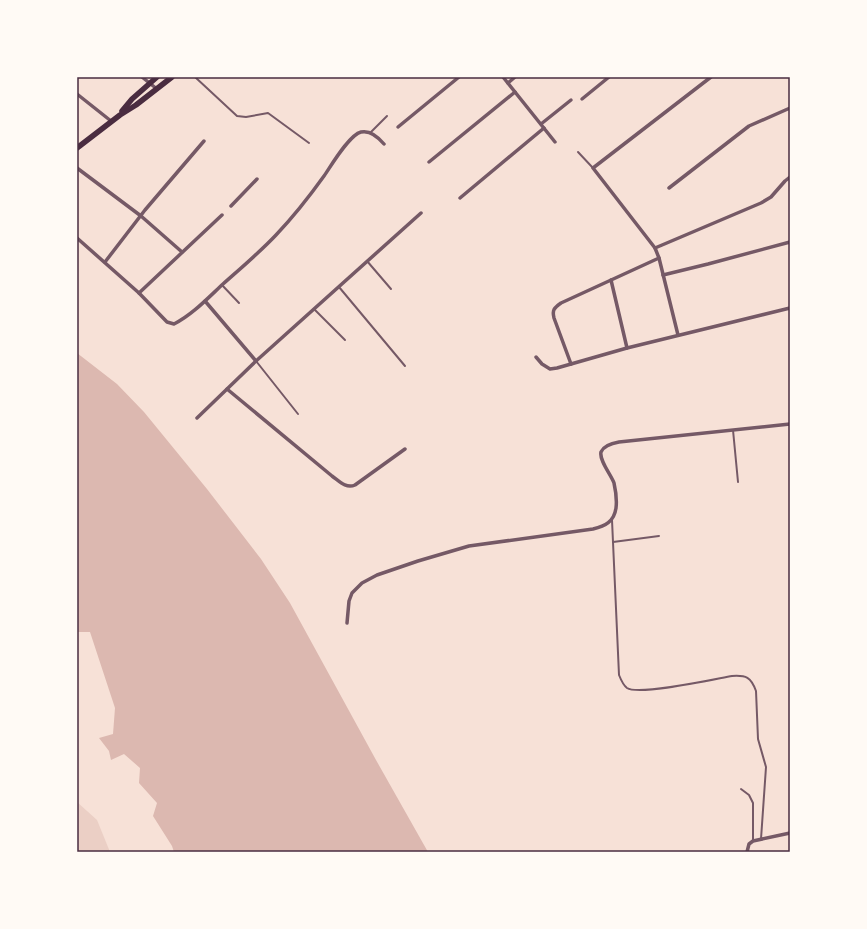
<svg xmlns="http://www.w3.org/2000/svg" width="867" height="929" viewBox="0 0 867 929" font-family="Montserrat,sans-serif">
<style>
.green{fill:#ebcfc5}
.water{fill:#dcb8b0}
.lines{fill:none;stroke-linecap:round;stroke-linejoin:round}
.service{stroke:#755966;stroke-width:2}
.minor{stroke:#755966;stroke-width:3.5}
.secondary{stroke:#4a2c40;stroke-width:5.5}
.neatline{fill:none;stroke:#4a2c40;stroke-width:1.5}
</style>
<rect width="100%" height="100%" fill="#f7e1d7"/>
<!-- green -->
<polygon class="green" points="77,802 97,820 110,852 77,852"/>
<!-- water -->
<polygon class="water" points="77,353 117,384 144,412 207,489 261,559 290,603 376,760 428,852 174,852 172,846 153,816 157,803 139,783 140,768 124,754 111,760 109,751 99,738 113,734 115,708 90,632 77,632"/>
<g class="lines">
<!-- service -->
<g class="service">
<polyline points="195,77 237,116 246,117 268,113 309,143"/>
<polyline points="371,132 387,116"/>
<polyline points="578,152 593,168"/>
<polyline points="367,261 391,289"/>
<polyline points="222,285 239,303"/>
<polyline points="339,287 405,366"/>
<polyline points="314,309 345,340"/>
<polyline points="256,361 298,414"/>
<polyline points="733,430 738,482"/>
<path d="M612,520L619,675C621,680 623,685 627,688C639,696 715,679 732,676C746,675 751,677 756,691L758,739L766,767L761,839"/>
<polyline points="613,542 659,536"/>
<polyline points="741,789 749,795 753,803 753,841"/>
</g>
<!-- minor -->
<g class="minor">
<polyline points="142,77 157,89"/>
<polyline points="503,77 555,142"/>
<polyline points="508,83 515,77"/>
<polyline points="77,94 111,121"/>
<polyline points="582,99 609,77"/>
<polyline points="541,124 571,100"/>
<polyline points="398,127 459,77"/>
<polyline points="429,162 515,92"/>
<polyline points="77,168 141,216 182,252"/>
<polyline points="669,188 749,126 790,108"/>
<polyline points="460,198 544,128"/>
<polyline points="231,206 257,179"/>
<path d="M77,238L139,293L167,322L174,324C192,315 208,298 223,284C241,268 260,252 276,235C294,216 309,197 324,176C331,166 349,135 361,132C370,130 379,138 384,144"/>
<polyline points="655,248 761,203 771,197 785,181 790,177"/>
<polyline points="105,262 145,210 204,141"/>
<polyline points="663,275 708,264 790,242"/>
<polyline points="611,280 627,348"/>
<polyline points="139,293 222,215"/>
<polyline points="205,301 256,361 421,213"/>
<polyline points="678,335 659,258 655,248 593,168 711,77"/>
<polyline points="536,357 542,364 550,369 557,368 627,348 790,308"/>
<path d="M571,364L554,318C552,310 554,308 561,303L659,258"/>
<path d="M227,389L332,476C339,481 346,489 355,485L405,449"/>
<polyline points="197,418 256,361"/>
<path d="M347,623L349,601L352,593L362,583L377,575L418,561L469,546L593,529C605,526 614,522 616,508C617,500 616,492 614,483C611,475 599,460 601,452C604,445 613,443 619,442L790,424"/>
<polyline points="747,852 749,844 753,841 790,833"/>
</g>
<!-- secondary -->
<g class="secondary">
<polyline points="122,111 132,99 157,77"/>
<polyline points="77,148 120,115 136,105 172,77"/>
</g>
</g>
<!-- border -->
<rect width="867" height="929" fill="none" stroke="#fffaf5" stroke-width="156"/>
<rect x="78" y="78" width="711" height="773" class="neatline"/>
</svg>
